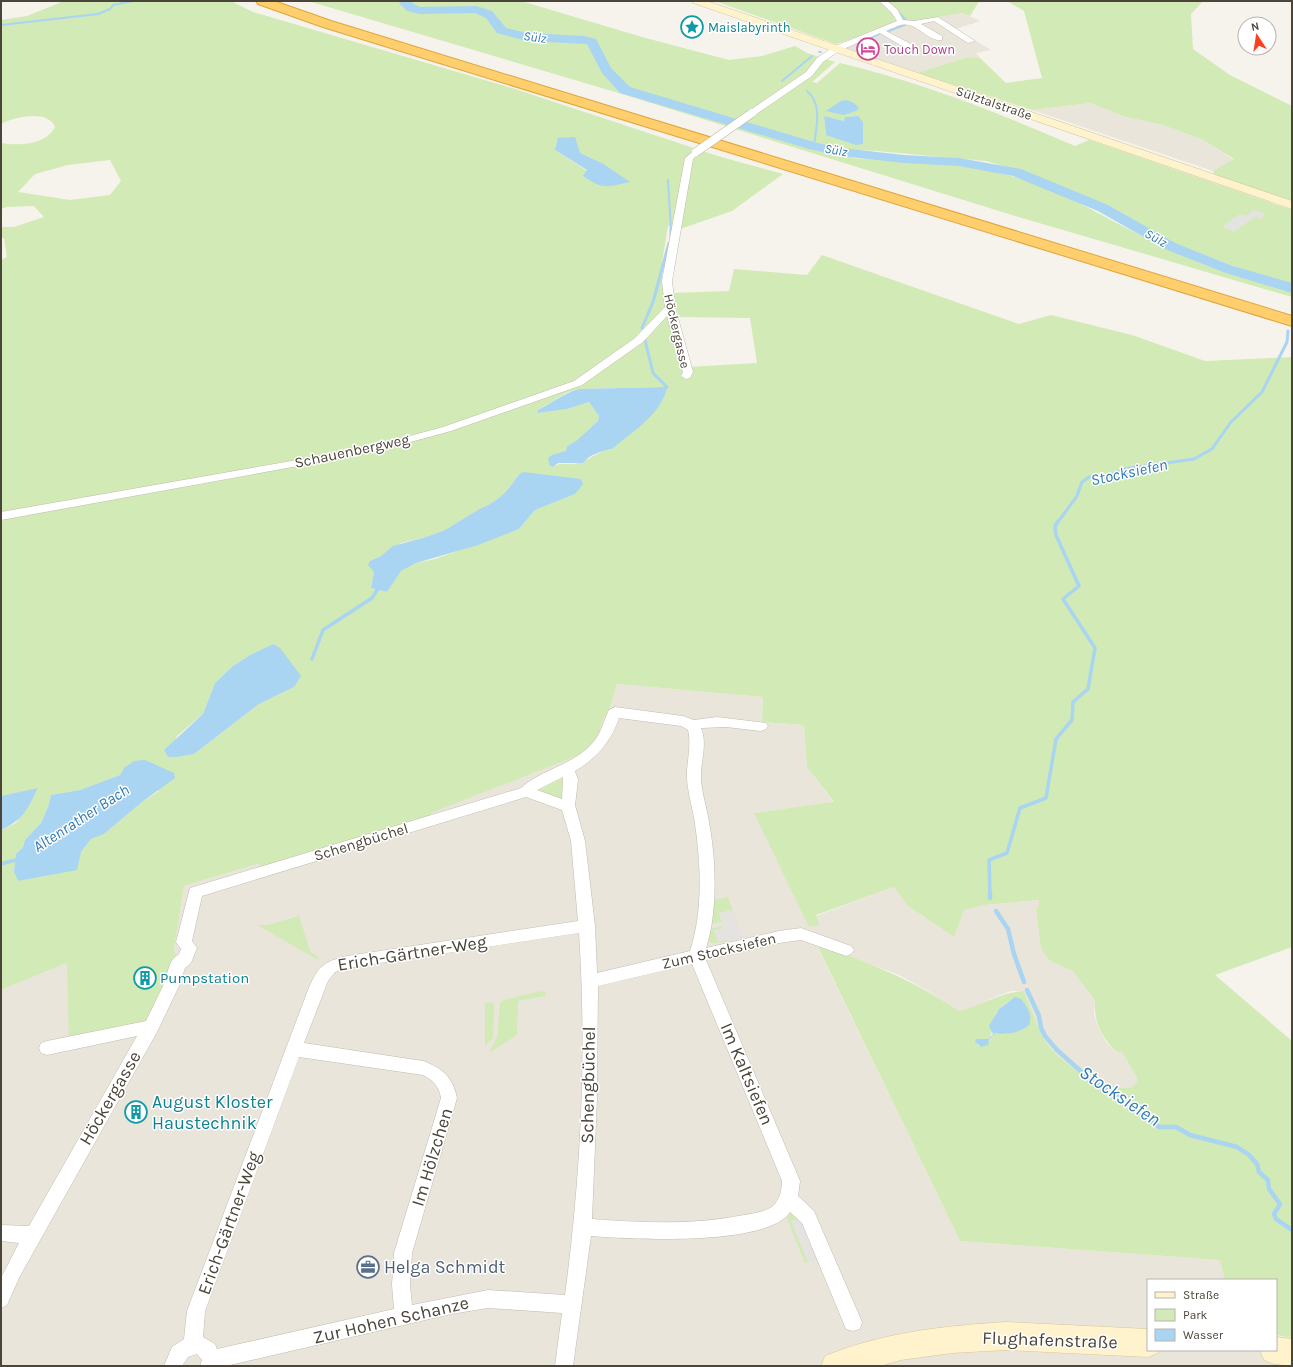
<svg xmlns="http://www.w3.org/2000/svg" width="1293" height="1367" viewBox="0 0 1293 1367" font-family="Karla,sans-serif">
<style>
.residential{fill:#eae5da}
.green{fill:#d2eab5;fill-rule:evenodd}
.parking{fill:#e5e3e0}
.water{fill:#a9d4f2}
.lines{fill:none;stroke-linecap:round;stroke-linejoin:round}
.stream-far3{stroke:#a9d4f2;stroke-width:2}
.stream-far2{stroke:#a9d4f2;stroke-width:3}
.stream-far1{stroke:#a9d4f2;stroke-width:3.5}
.stream{stroke:#a9d4f2;stroke-width:4.5}
.river{fill:#a9d4f2;fill-rule:evenodd}
.minor-casing{stroke:#c2bbae;stroke-width:1}
.secondary-casing{stroke:#d6c79b;stroke-width:1}
.motorway-casing{stroke:#e0a43c;stroke-width:2}
.minor{fill:#fff;fill-rule:evenodd}
.secondary{fill:#fff3cd;fill-rule:evenodd}
.motorway{fill:#ffcf6e;fill-rule:evenodd}
.minor-bridge-casing{stroke:#c2bbae;stroke-width:9;stroke-linecap:butt}
.minor-bridge{stroke:#fff;stroke-width:8}
.labels{text-anchor:middle;dominant-baseline:central;stroke-width:3;stroke-linejoin:round;paint-order:stroke}
.far-culture-label{font-size:13px;fill:#0d838f;stroke:#fff;text-anchor:start}
.far-water-label{font-size:13px;font-style:italic;fill:#2e7ab2;stroke:#fff}
.far-hotel-label{font-size:13px;fill:#b23c85;stroke:#fff;text-anchor:start}
.far-street-label{font-size:13px;fill:#4b4439;stroke:#fff}
.street-label{font-size:15px;fill:#4b4439;stroke:#fff}
.culture-label{font-size:15px;fill:#0d838f;stroke:#fff;text-anchor:start}
.water-label{font-size:16px;font-style:italic;fill:#2e7ab2;stroke:#fff}
.near-street-label{font-size:18px;fill:#4b4439;stroke:#fff}
.near-culture-label{font-size:18px;fill:#0d838f;stroke:#fff;text-anchor:start}
.near-service-label{font-size:18px;fill:#4e5e75;stroke:#fff;text-anchor:start}
.near-water-label{font-size:19px;font-style:italic;fill:#2e7ab2;stroke:#fff}
</style>
<rect width="100%" height="100%" fill="#f6f3ec"/>
<!-- residential -->
<g class="residential">
<polygon points="962,13 980,21 956,29 991,50 976,53 980,58 965,58 916,73 841,49 910,22"/>
<polygon points="1090,103 1126,117 1163,125 1203,140 1234,160 1213,171 1032,110"/>
<polygon points="617,684 763,697 762,722 804,725 807,767 834,803 754,813 816,916 894,887 908,906 954,937 964,910 984,905 1040,900 1039,905 1036,909 1041,949 1050,961 1073,971 1095,1001 1094,1014 1098,1027 1106,1042 1117,1052 1122,1052 1137,1078 1137,1082 1132,1087 1122,1088 1088,1080 1058,1056 1047,1044 1040,1032 1024,991 1011,991 990,999 973,1008 959,1011 930,992 899,975 816,944 960,1241 1221,1260 1225,1280 1148,1280 1148,1350 1276,1350 1276,1336 1292,1338 1292,1366 1,1366 1,990 67,963 176,955 174,949 184,886 330,843 466,799 587,752 598,737 602,722 609,710"/>
</g>
<!-- green -->
<g class="green">
<path d="M64,1H231L253,12L512,88L721,157L783,174L732,211L683,228L668,226L662,263V286L677,359L687,367L757,363L750,318L679,317L672,293L729,291L734,269L807,275L822,255L1019,324L1051,315L1132,335L1205,361L1292,357V947L1215,975L1292,1041V1338L1276,1335V1280H1225L1220,1260L960,1241L816,943C868,963 912,979 959,1011C982,1006 1000,992 1024,991L1040,1032L1047,1044L1058,1056L1087,1079L1122,1088L1132,1087L1137,1082V1078L1122,1052H1117C1101,1037 1094,1023 1095,1001L1073,971L1050,961L1041,949L1036,909L1039,905V900L984,905L964,910L954,937L908,906L894,887L816,915L819,925L809,927L754,813L834,802L807,767L804,725L762,722L763,697L617,684L609,710L602,722L598,737L587,752L431,813L426,820L266,868L258,864L184,886L174,949L176,955L150,1021L69,1039L67,963L1,990V830L16,823L38,789L1,796V260L7,257L4,238H1V227H14L44,217L34,206L7,207L1,209V143C19,146 46,145 55,127C48,109 14,117 1,124V20L27,16ZM555,150L580,153L602,163L587,171ZM110,160L121,181L110,195L70,200L18,192L35,174L68,165ZM667,387L612,449C598,450 588,462 574,464C566,465 561,462 553,467L550,466V463L566,451L567,446L576,441L598,421L599,416L589,402L567,409L538,413V410L566,393L579,389ZM518,475L579,487L575,494L535,510L519,529L435,559L416,563L400,571L387,592L371,588L374,572L370,561L381,556L401,543L426,537L445,530L481,508C497,503 510,489 518,475ZM273,644L294,687L259,704L194,754L177,757L168,756L177,736L203,714L215,683L233,666L250,655ZM124,768L159,791L142,802L104,834L91,839L81,852L48,875L18,881L14,872L16,854L23,847L25,840L41,823L48,807L51,795L80,790L120,775ZM1011,1000L1023,1002L1030,1018C1021,1028 1010,1038 995,1033L985,1046H978L976,1039H988C994,1032 992,1027 994,1018C996,1010 1005,1004 1011,1000Z"/>
<path d="M308,1H521L642,37L729,60L762,56L795,46L807,53L835,62L812,82L817,83L840,63C921,82 999,113 1075,146L1089,140L1292,210V284L1244,270L1171,242L1115,209L1025,172L986,161L877,151L841,149L852,158C914,162 979,162 1038,185C1081,201 1119,226 1160,245C1203,264 1247,278 1292,292V297L1012,215L622,94ZM824,116L844,121L846,117L858,116L826,135Z"/>
<polygon points="715,1 879,1 892,11 897,20 896,23 891,26 836,44"/>
<polygon points="886,1 983,1 978,3 970,16 962,13 910,22 904,21"/>
<polygon points="1007,1 1203,1 1191,14 1193,49 1230,75 1292,106 1292,202 1215,176 1213,171 1234,159 1203,140 1163,125 1126,117 1090,103 1032,110 916,73 965,58 980,58 1006,83 1042,78 1024,11"/>
<polygon points="559,777 564,779 565,795 560,799 539,792 537,789"/>
<polygon points="728,897 733,910 719,913 722,922 709,924 712,900"/>
<polygon points="299,916 310,951 319,958 318,960 257,925 268,925"/>
<polygon points="723,926 718,942 727,940 731,942 711,943 708,938 709,929"/>
<polygon points="541,991 546,992 545,996 518,1001 517,1035 489,1053 497,1037 500,1003 504,1000"/>
<polygon points="491,1002 494,1004 493,1038 485,1046 485,1003"/>
<polygon points="791,1212 802,1218 791,1221 808,1262 805,1263 787,1219"/>
</g>
<!-- parking -->
<g class="parking">
<polygon points="884,34 909,48 899,51 882,42 879,44 873,42 858,49 862,51 858,52 846,48"/>
<polygon points="1253,210 1266,213 1261,219 1255,217 1234,232 1222,227 1240,214 1246,216"/>
<polygon points="733,910 742,935 750,939 731,942 727,940 718,942 714,930 724,928 719,913"/>
<polygon points="802,1218 819,1259 808,1262 791,1221"/>
</g>
<!-- water -->
<g class="water">
<polygon points="846,100 854,103 859,108 856,111 844,115 826,111 841,101"/>
<polygon points="824,116 844,121 845,117 858,116 863,122 863,144 856,145 826,135"/>
<path d="M575,137L580,153L602,163L630,182C607,187 603,190 583,176L587,170L555,150L558,138Z"/>
<path d="M667,387C662,414 632,432 612,449C604,450 588,455 583,463H558L553,467L550,466L548,458L552,455L566,451L567,446L576,441L598,421L599,416L589,402L567,409L538,413V410C552,403 564,393 579,389Z"/>
<path d="M523,472L581,479L583,484L575,494L535,510L519,529L478,545L416,563L401,571L387,592L371,588L374,572L368,565L370,561L381,556L393,546L426,537L445,530L481,508C493,504 505,494 512,484C516,479 517,475 523,472Z"/>
<polygon points="273,644 280,648 301,676 294,687 259,704 194,754 177,757 168,757 164,750 203,714 215,683 233,666 250,655"/>
<polygon points="145,760 174,773 175,778 142,802 104,834 91,839 81,852 77,870 18,881 14,872 16,854 23,847 25,840 41,823 48,807 51,795 80,790 120,775 124,768 134,761"/>
<path d="M38,788C27,810 24,819 1,830V796Z"/>
<path d="M1015,997L1021,999C1027,1006 1033,1016 1029,1025C1022,1032 1004,1036 995,1033L989,1040L988,1045L981,1047L975,1042L976,1039H988L993,1034L989,1026L999,1009Z"/>
</g>
<g class="lines">
<!-- stream-far3 -->
<g class="stream-far3">
<polyline points="146,1 160,1"/>
<polyline points="887,1 907,21"/>
<polyline points="1,25 98,14 110,9 113,5 133,1"/>
<polyline points="889,31 907,24"/>
<polyline points="860,42 879,34"/>
<polyline points="819,52 821,52"/>
<polyline points="782,81 812,56"/>
<path d="M807,91C823,104 816,128 814,146"/>
<polyline points="668,180 671,230"/>
</g>
<!-- stream-far2 -->
<g class="stream-far2">
<polyline points="671,229 671,238"/>
<polyline points="642,328 653,302 669,243"/>
<polyline points="645,340 653,373 667,387 663,390"/>
<polyline points="1058,522 1077,496 1082,482 1089,477 1108,476 1124,469 1194,459 1212,449 1231,422 1262,392 1287,342 1288,331"/>
</g>
<!-- stream-far1 -->
<g class="stream-far1">
<polyline points="312,659 323,630 372,598 379,587"/>
<polyline points="1,864 19,859"/>
<polyline points="990,894 989,860 1007,853 1020,808 1046,798 1056,739 1072,720 1073,702 1088,689 1095,648 1063,599 1079,586 1056,535 1055,526 1058,521"/>
</g>
<!-- stream -->
<g class="stream">
<polyline points="990,893 990,898"/>
<polyline points="996,911 1008,929 1014,954 1024,982"/>
<polyline points="1027,990 1039,1016 1041,1028 1045,1036 1057,1050 1094,1083 1116,1095 1159,1127 1176,1127 1190,1135 1237,1147 1249,1155 1257,1164 1259,1172 1268,1180 1269,1189 1280,1204 1274,1214 1276,1219 1292,1230"/>
</g>
<!-- river -->
<polygon class="river" points="401,1 413,1 412,3 420,7 476,6 492,11 506,28 527,33 584,36 596,39 611,68 630,87 817,143 841,148 904,155 959,158 1021,169 1108,205 1175,243 1233,266 1292,283 1292,293 1223,272 1165,249 1098,211 1013,176 959,166 904,163 841,156 809,149 620,93 602,73 587,44 527,41 497,33 486,18 475,13 420,14 407,11 399,3"/>
<!-- minor casing -->
<g class="minor-casing">
<g id="minor">
<path d="M879,1H887L897,9L903,20L914,21L938,17L975,41L968,43L934,21L921,24L942,36V40C927,42 917,21 901,25C896,26 891,29 886,31L913,45V49H907L880,33L839,51L823,62L812,76L755,115H749V111L806,72L817,58L833,47L897,21L891,12Z"/>
<polygon points="696,149 700,152 693,159 672,281 675,307 693,372 690,378 686,379 681,376 683,372 667,316 643,342 582,385 451,431 381,450 320,462 1,520 1,512 320,456 380,444 443,427 574,381 635,338 665,307 662,281 685,158"/>
<path d="M615,707L683,716L694,720L717,717L766,723L768,726L766,729L761,731L726,727L701,728C708,744 700,763 701,780C702,794 707,808 709,822C716,859 718,912 706,948L779,931L801,928L851,946L854,950L851,954L846,956L801,940L779,943L706,960L800,1181L798,1196L814,1211L862,1322L860,1329L853,1331L846,1329L802,1223L790,1212C767,1247 629,1239 591,1236L573,1366H555L562,1313L488,1308L451,1314L226,1366H200L202,1360L197,1354L188,1357L182,1366H164L172,1347L184,1339L187,1311L308,990C318,967 322,962 347,956L578,921L571,841L562,810L526,797L202,896L192,941L197,948L191,963L185,968L179,986L157,1032L20,1276L7,1305L1,1308V1278L19,1243L1,1241V1225L29,1226L137,1036L47,1055L41,1053L39,1048L41,1043L47,1041L146,1021L163,986L170,964L173,959L179,954L181,949L176,942L190,888L521,788C543,768 576,765 595,740C602,731 604,719 609,710ZM619,718L681,726L688,730C692,747 686,763 687,779C688,794 693,809 695,824C701,865 703,912 690,951L597,973L595,926L585,841L575,805L578,780L575,771C596,759 611,742 619,718ZM563,777L562,799L537,790ZM579,933C587,1053 581,1176 565,1295L488,1290L412,1305L410,1285L412,1253L457,1098C453,1077 442,1068 423,1061L304,1043L328,981L335,972L347,968ZM692,964L782,1181C782,1189 780,1198 775,1204C768,1212 754,1213 744,1215C693,1225 643,1223 592,1219L597,1098L598,986ZM299,1057L423,1075C433,1080 439,1086 441,1098L394,1253L392,1285L394,1309L217,1349L215,1344L203,1337L205,1311Z"/>
</g>
</g>
<!-- secondary casing -->
<g class="secondary-casing">
<g id="secondary">
<polygon points="692,1 707,1 1292,201 1292,209 693,3"/>
<path d="M1006,1322L1148,1329V1350H1159L1158,1353L1148,1357L1006,1350L952,1353L901,1360L880,1366H821L825,1356C885,1332 943,1326 1006,1322Z"/>
<polygon points="1276,1337 1292,1339 1292,1366 1274,1364 1264,1360 1260,1350 1276,1350"/>
</g>
</g>
<!-- motorway casing -->
<g class="motorway-casing">
<polygon id="motorway" points="256,1 274,1 331,21 1292,316 1292,326 323,27 258,4"/>
</g>
<!-- minor -->
<use href="#minor" class="minor"/>
<!-- secondary -->
<use href="#secondary" class="secondary"/>
<!-- motorway -->
<use href="#motorway" class="motorway"/>
<!-- minor-bridge casing -->
<g class="minor-bridge-casing">
<polyline id="minor-bridge" points="696,152 752,113"/>
</g>
<!-- minor-bridge -->
<use href="#minor-bridge" class="minor-bridge"/>
</g>
<!-- icons -->
<defs>
<g id="sight-ring" transform="scale(1.15)"><circle r="9.5" fill="#fff" stroke="#0f9aa8" stroke-width="1.5"/><path d="M0-6L1.8-2.2L6-1.7L2.9 1.2L3.7 5.4L0 3.3L-3.7 5.4L-2.9 1.2L-6-1.7L-1.8-2.2Z" fill="#0f9aa8"/></g>
<g id="hotel-ring" transform="scale(1.15)"><circle r="9.5" fill="#fff" stroke="#d1479c" stroke-width="1.5"/><path d="M-6-4.5h1.5V1H6V5H4.5V3h-9V5H-6ZM-4 0a1.8 1.8 0 1 1 3.6 0ZM.5 0V-2.5h3Q6-2.5 6 0Z" fill="#d1479c"/></g>
<g id="building-ring" transform="scale(1.15)"><circle r="9.5" fill="#fff" stroke="#0f9aa8" stroke-width="1.5"/><path d="M-4-6H4V6H1V3H-1V6H-4ZM-2.5-4.3h1.7v1.8h-1.7ZM.8-4.3h1.7v1.8H.8ZM-2.5-1h1.7V.8h-1.7ZM.8-1h1.7V.8H.8Z" fill="#0f9aa8"/></g>
<g id="office-ring" transform="scale(1.15)"><circle r="9.5" fill="#fff" stroke="#5c6f8a" stroke-width="1.5"/><path d="M-6-3h4V-5.5h4V-3h4V5H-6ZM-1-4.5V-3h2v-1.5ZM-6 0V1H6V0Z" fill="#5c6f8a"/></g>
</defs>
<g fill-rule="evenodd">
<use href="#sight-ring" x="692" y="27"/>
<use href="#hotel-ring" x="868" y="49"/>
<use href="#building-ring" x="145" y="978"/>
<use href="#building-ring" x="136" y="1112"/>
<use href="#office-ring" x="368" y="1267"/>
</g>
<g class="labels">
<!-- far-culture labels -->
<g class="far-culture-label">
<text x="708" y="27">Maislabyrinth</text>
</g>
<!-- far-water labels -->
<g class="far-water-label">
<text transform="translate(535 37) rotate(7)">Sülz</text>
<text transform="translate(836 150) rotate(10)">Sülz</text>
<text transform="translate(1156 238) rotate(29)">Sülz</text>
</g>
<!-- far-hotel labels -->
<g class="far-hotel-label">
<text x="884" y="49">Touch Down</text>
</g>
<!-- far-street labels -->
<g class="far-street-label">
<text transform="translate(994 103) rotate(19)">Sülztalstraße</text>
<text transform="translate(677 331) rotate(77)">Höckergasse</text>
</g>
<!-- street labels -->
<g class="street-label">
<text transform="translate(352 451) rotate(-12)">Schauenbergweg</text>
<text transform="translate(361 842) rotate(-17)">Schengbüchel</text>
<text transform="translate(719 951) rotate(-13)">Zum Stocksiefen</text>
</g>
<!-- culture labels -->
<g class="culture-label">
<text x="160" y="978">Pumpstation</text>
</g>
<!-- water labels -->
<g class="water-label">
<text transform="translate(1129 472) rotate(-12)">Stocksiefen</text>
<text transform="translate(81 818) rotate(-33)">Altenrather Bach</text>
</g>
<!-- near-street labels -->
<g class="near-street-label">
<text transform="translate(412 953) rotate(-9)">Erich-Gärtner-Weg</text>
<text transform="translate(747 1074) rotate(67)">Im Kaltsiefen</text>
<text transform="translate(588 1085) rotate(-89)">Schengbüchel</text>
<text transform="translate(110 1098) rotate(-60)">Höckergasse</text>
<text transform="translate(432 1157) rotate(-73)">Im Hölzchen</text>
<text transform="translate(229 1223) rotate(-70)">Erich-Gärtner-Weg</text>
<text transform="translate(391 1320) rotate(-13)">Zur Hohen Schanze</text>
<text transform="translate(1050 1340) rotate(2)">Flughafenstraße</text>
</g>
<!-- near-culture labels -->
<g class="near-culture-label">
<text x="152" y="1102">August Kloster<tspan x="152" dy="21">Haustechnik</tspan></text>
</g>
<!-- near-service labels -->
<g class="near-service-label">
<text x="384" y="1267">Helga Schmidt</text>
</g>
<!-- near-water labels -->
<g class="near-water-label">
<text transform="translate(1120 1096) rotate(34)">Stocksiefen</text>
</g>
</g>
<!-- border -->
<rect width="1293" height="1367" fill="none" stroke="#4b4439" stroke-width="4"/>
<!-- legend -->
<rect x="1147" y="1279" width="130" height="72" fill="#ffffff" stroke="#b7b4b0"/>
<rect x="1155" y="1292" width="20" height="6" fill="#fff3cd" stroke="#b7b4b0"/>
<text x="1183" y="1299" font-size="12" fill="#4b4439">Straße</text>
<rect x="1155" y="1309" width="20" height="12" fill="#d2eab5" stroke="#b7b4b0"/>
<text x="1183" y="1319" font-size="12" fill="#4b4439">Park</text>
<rect x="1155" y="1329" width="20" height="12" fill="#a9d4f2" stroke="#b7b4b0"/>
<text x="1183" y="1339" font-size="12" fill="#4b4439">Wasser</text>
<!-- north arrow -->
<g transform="translate(1257 36) rotate(348)"><circle r="19" fill="#ffffff" stroke="#b7b4b0"/>
<path d="M0-3L7 15L0 10L-7 15Z" fill="#fc3f1d"/>
<text y="-6" font-size="11" font-weight="bold" text-anchor="middle" fill="#4b4439">N</text>
</g>
</svg>
